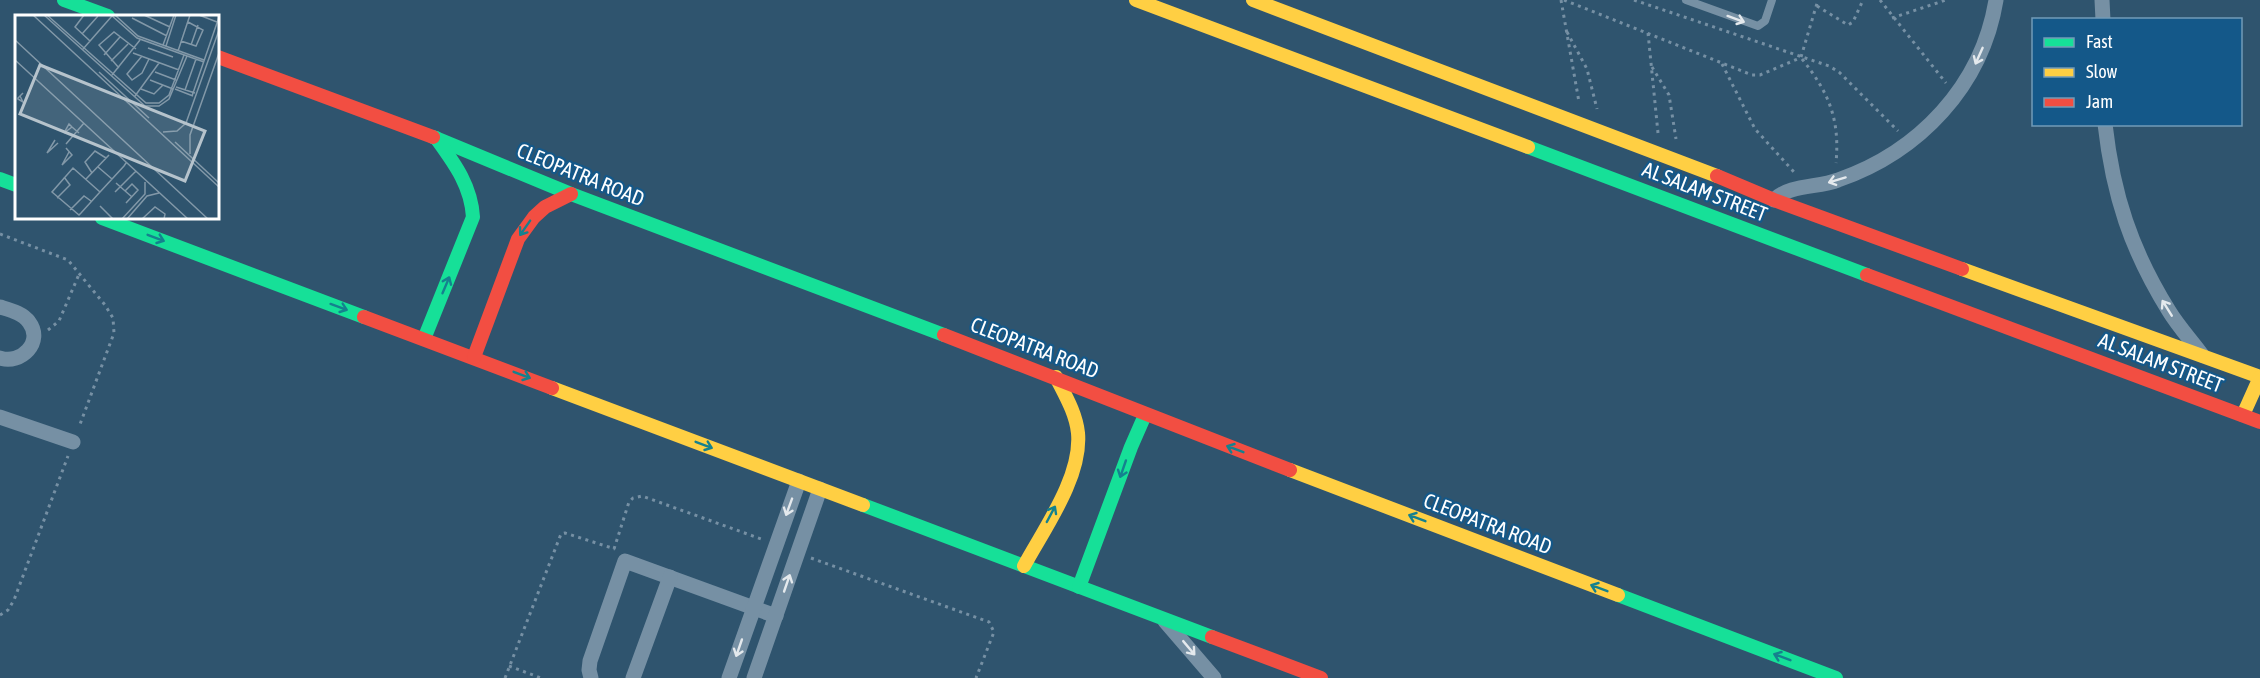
<svg xmlns="http://www.w3.org/2000/svg" width="2260" height="678" viewBox="0 0 2260 678" font-family="'Asap Condensed',sans-serif">
<style>
.lines{fill:none;stroke-linecap:round;stroke-linejoin:round}
.path{stroke:#7690a4;stroke-width:3;stroke-dasharray:3 4.5;stroke-linecap:butt}
.lane{stroke:#7690a4;stroke-width:8}
.street{stroke:#7690a4;stroke-width:15}
.fast{stroke:#16e098;stroke-width:14}
.slow{stroke:#ffcf43;stroke-width:14}
.jam{stroke:#f24e42;stroke-width:14}
.oneway{stroke:#e4e9ed}
.oneway2{stroke:#15818e}
.labels{text-anchor:middle;dominant-baseline:central;stroke-width:4.5;stroke-linejoin:round;paint-order:stroke}
.street-label{font-size:21px;fill:#fff;stroke:#145889}
.inset-road{fill:none;stroke:#8298a8;stroke-width:1.5}
.view{fill:#b6c3cc;fill-opacity:0.15;stroke:#b6c3cc;stroke-width:3}
.inset-edge{fill:none;stroke:#fff;stroke-width:3}
</style>
<rect width="100%" height="100%" fill="#2f546e"/>
<g class="lines">
<!-- path -->
<g class="path">
<polyline points="1561,0 1579,102"/>
<polyline points="1564,0 1752,75 1760,75 1800,58"/>
<polyline points="1634,0 1829,66 1839,72 1898,131"/>
<polyline points="1880,0 1946,83"/>
<polyline points="1817,6 1848,25 1853,22 1863,0"/>
<polyline points="1892,18 1946,0"/>
<polyline points="1567,32 1587,69 1597,109"/>
<polyline points="1648,33 1658,133"/>
<polyline points="1801,57 1818,0"/>
<path d="M1802,59C1829,93 1840,119 1836,163"/>
<polyline points="1722,64 1755,129 1794,172"/>
<polyline points="1652,67 1669,95 1676,139"/>
<polyline points="0,234 68,260 105,305 113,318 114,333 79,427"/>
<polyline points="48,330 59,321 80,272"/>
<polyline points="614,549 629,502 633,498 642,496 764,540"/>
<polyline points="811,558 989,622 994,632 976,678"/>
<polyline points="0,615 8,610 14,600 68,456"/>
<polyline points="509,666 541,678"/>
<polyline points="505,678 561,534 565,533 615,549"/>
</g>
<!-- lane -->
<polyline class="lane" points="1686,0 1758,26 1765,21 1772,0"/>
<!-- street -->
<g class="street">
<polyline points="2102,0 2103,20"/>
<path d="M2105,124C2113,195 2131,250 2169,311C2178,326 2191,340 2202,355"/>
<path d="M1774,200C1790,184 1818,188 1838,180C1919,152 1982,86 1996,0"/>
<path d="M0,307C10,310 23,313 29,322C44,342 21,365 0,358"/>
<polyline points="0,417 73,442"/>
<polyline points="1165,621 1214,678"/>
<polyline points="591,678 589,670 590,661 625,561 776,616"/>
<polyline points="633,678 670,577"/>
<polyline points="729,678 799,481"/>
<polyline points="754,678 820,489"/>
</g>
<!-- fast -->
<g class="fast">
<polyline points="64,0 108,16"/>
<polyline points="433,137 571,194 944,335"/>
<polyline points="1528,147 1867,275"/>
<polyline points="0,179 16,185"/>
<polyline points="102,218 364,317"/>
<path d="M424,339L473,217C471,185 454,163 436,138"/>
<polyline points="863,505 1212,637"/>
<polyline points="1079,587 1131,447 1145,415"/>
<polyline points="1618,595 1836,678"/>
</g>
<!-- slow -->
<g class="slow">
<polyline points="1136,0 1528,147"/>
<polyline points="1253,0 1717,176"/>
<polyline points="1962,269 2260,377"/>
<polyline points="552,388 863,505"/>
<polyline points="2243,415 2260,377"/>
<polyline points="1290,470 1618,595"/>
<path d="M1024,566C1044,529 1082,477 1078,433C1076,413 1065,395 1056,377"/>
</g>
<!-- jam -->
<g class="jam">
<polyline points="218,57 433,137"/>
<polyline points="1717,176 1774,200 1962,269"/>
<polyline points="1867,275 2260,422"/>
<polyline points="364,317 552,388"/>
<polyline points="944,335 1290,470"/>
<polyline points="474,357 518,239 534,217 545,207 571,194"/>
<polyline points="1212,637 1321,678"/>
</g>
</g>
<!-- one-way arrows -->
<defs><path id="oneway-shaft" d="M-6 0H5M1.5-3L5.5 0L1.5 3" fill="none" stroke-width="1.6" stroke-linecap="round" stroke-linejoin="round" transform="scale(1.5)"/></defs>
<g class="oneway">
<use href="#oneway-shaft" transform="translate(1736 19) rotate(20)"/>
<use href="#oneway-shaft" transform="translate(1979 56) rotate(114)"/>
<use href="#oneway-shaft" transform="translate(1837 180) rotate(163)"/>
<use href="#oneway-shaft" transform="translate(2167 308) rotate(-122)"/>
<use href="#oneway-shaft" transform="translate(789 507) rotate(110)"/>
<use href="#oneway-shaft" transform="translate(787 583) rotate(-71)"/>
<use href="#oneway-shaft" transform="translate(739 648) rotate(109)"/>
<use href="#oneway-shaft" transform="translate(1189 648) rotate(50)"/>
</g>
<g class="oneway2">
<use href="#oneway-shaft" transform="translate(525 228) rotate(125)"/>
<use href="#oneway-shaft" transform="translate(156 238) rotate(21)"/>
<use href="#oneway-shaft" transform="translate(446 285) rotate(-67)"/>
<use href="#oneway-shaft" transform="translate(339 307) rotate(20)"/>
<use href="#oneway-shaft" transform="translate(522 375) rotate(21)"/>
<use href="#oneway-shaft" transform="translate(704 445) rotate(21)"/>
<use href="#oneway-shaft" transform="translate(1235 449) rotate(-159)"/>
<use href="#oneway-shaft" transform="translate(1123 469) rotate(109)"/>
<use href="#oneway-shaft" transform="translate(1051 514) rotate(-62)"/>
<use href="#oneway-shaft" transform="translate(1417 518) rotate(-159)"/>
<use href="#oneway-shaft" transform="translate(1599 588) rotate(-159)"/>
<use href="#oneway-shaft" transform="translate(1782 657) rotate(-159)"/>
</g>
<g class="labels">
<!-- street labels -->
<g class="street-label">
<text transform="translate(581 174) rotate(22)">CLEOPATRA ROAD</text>
<text transform="translate(1705 191) rotate(21)">AL SALAM STREET</text>
<text transform="translate(1035 347) rotate(21)">CLEOPATRA ROAD</text>
<text transform="translate(2161 362) rotate(21)">AL SALAM STREET</text>
<text transform="translate(1488 523) rotate(21)">CLEOPATRA ROAD</text>
</g>
</g>
<!-- overview -->
<g transform="translate(15 15)">
<rect width="204" height="204" fill="#2f546e"/>
<path class="inset-road" d="M18,0L204,172M29,0L130,91H144L154,84L172,41M32,0L131,88H144L154,80L169,40M69,0L60,12L75,26M96,0L122,23L189,47M100,0L123,21L189,45M129,0L155,12M184,0L202,7M117,3L152,21M67,19L83,1M0,25L193,204M166,26L181,31L188,15L173,7M148,30L159,0M176,30L183,10M151,31L161,0M133,33L158,42M68,34L97,1M163,36L175,0M118,38L164,55M89,40L105,22M127,41L112,59L117,65L127,58L134,44M0,45L173,204M96,46L113,29M104,53L84,30L99,17L121,34M84,57L134,103M140,57L161,65M97,60L125,25M135,65L158,74M161,72L180,78M126,74L139,79L148,70M160,74L178,81M170,75L181,44M5,81L8,87L3,84V83L8,78M120,81L144,48M177,81L204,2M57,112L49,118L54,109L57,112L64,118M148,117L162,116L171,108L204,15M40,125L32,138L43,128M160,127L204,168M51,129L69,108M51,133L57,140L47,150L54,137M175,139V120L204,38M83,152L97,164M77,158L70,147L80,136L91,143M71,164L94,140M101,168L117,182M110,176L117,169L123,175L111,188M85,177L58,153L37,177L64,200L66,198L85,177L109,151L111,148M100,177L121,156M42,183L55,170L49,162M85,191L98,204M55,195L69,181L76,186M107,204L130,179V167M112,204L132,181L144,178M127,204L140,192L150,199L149,204"/>
<path class="view" d="M25,50L190,116L170,166L5,99Z"/>
<rect width="204" height="204" class="inset-edge"/>
</g>
<!-- legend -->
<rect x="2032" y="18" width="210" height="108" fill="#145889" stroke="#729bb8" stroke-width="1.5"/>
<rect x="2044" y="38" width="30" height="9" fill="#16e098" stroke="#729bb8" stroke-width="1.5"/>
<text x="2086" y="48" font-size="18" fill="#ffffff">Fast</text>
<rect x="2044" y="68" width="30" height="9" fill="#ffcf43" stroke="#729bb8" stroke-width="1.5"/>
<text x="2086" y="78" font-size="18" fill="#ffffff">Slow</text>
<rect x="2044" y="98" width="30" height="9" fill="#f24e42" stroke="#729bb8" stroke-width="1.5"/>
<text x="2086" y="108" font-size="18" fill="#ffffff">Jam</text>
</svg>
